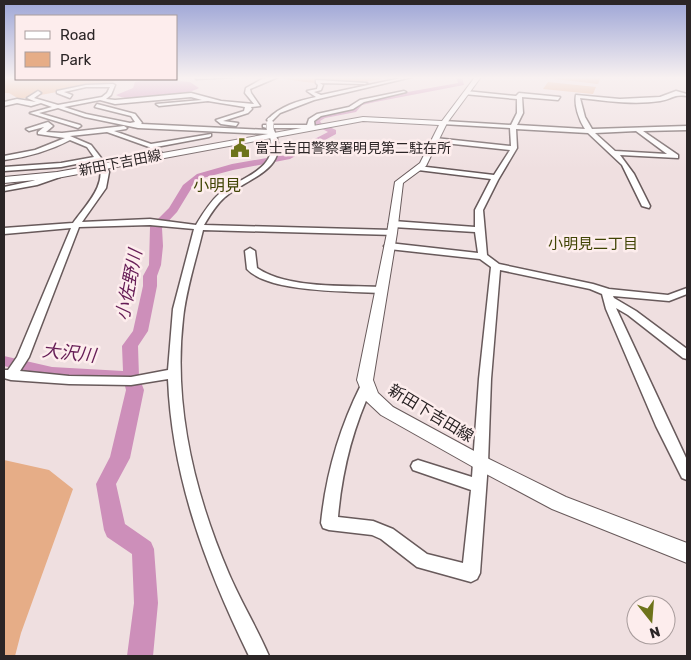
<svg xmlns="http://www.w3.org/2000/svg" width="691" height="660" viewBox="0 0 691 660" font-family="Rubik,'Noto Sans JP',sans-serif">
<style>
.green{fill:#e6ad87}
.water{fill:#cd8fba}
.lines{fill:none;stroke-linecap:round;stroke-linejoin:round}
.river{fill:#cd8fba;fill-rule:evenodd}
.minor-casing{stroke:#685a5b;stroke-width:3}
.major-casing{stroke:#685a5b;stroke-width:2}
.minor{fill:#fff;fill-rule:evenodd}
.major{fill:#fff;fill-rule:evenodd}
.minor-bridge-far1-casing{stroke:#685a5b;stroke-width:6;stroke-linecap:butt}
.minor-bridge-casing{stroke:#685a5b;stroke-width:8;stroke-linecap:butt}
.minor-bridge-far1{stroke:#fff;stroke-width:5}
.minor-bridge{stroke:#fff;stroke-width:7}
.labels{text-anchor:middle;dominant-baseline:central;stroke-width:5;stroke-linejoin:round;paint-order:stroke}
.far-poi-label{font-size:14px;fill:#2b2526;stroke:#fdeded;text-anchor:start}
.far-street-label{font-size:14px;fill:#2b2526;stroke:#fdeded}
.far-neighbourhood-label{font-size:15px;fill:#404404;stroke:#fdeded}
.far-quarter-label{font-size:16px;fill:#404404;stroke:#fdeded}
.street-label{font-size:16px;fill:#2b2526;stroke:#fdeded}
.water-label{font-size:18px;font-style:italic;fill:#661d56;stroke:#fdeded}
</style>
<rect width="100%" height="100%" fill="#efdfe0"/>
<!-- green -->
<g class="green">
<polygon points="4,77 16,77 16,79 127,79 19,99 9,93 4,93"/>
<path d="M279,77H379L380,79C354,85 304,85 279,77Z"/>
<polygon points="556,77 601,77 598,84 555,79"/>
<polygon points="548,82 596,87 593,94 543,89"/>
<polygon points="4,460 49,470 73,489 21,633 15,656 4,656"/>
</g>
<!-- water -->
<path class="water" d="M154,79L190,82L199,88C186,96 128,103 116,95L133,88L135,82Z"/>
<g class="lines">
<!-- river -->
<polygon class="river" points="456,77 462,77 464,85 375,102 362,105 356,112 325,118 320,121 321,123 336,130 336,134 290,159 233,170 203,178 191,189 177,212 162,228 163,246 161,265 157,276 157,286 148,331 138,346 139,377 144,390 130,458 116,484 125,524 151,542 154,549 158,603 153,656 127,656 134,603 132,554 107,537 104,530 96,484 110,457 126,390 124,382 52,379 4,366 4,356 52,367 123,371 122,346 133,331 143,286 143,276 149,265 150,227 169,208 183,185 197,174 232,164 284,155 328,132 313,124 313,118 320,114 351,108 358,103 374,98 458,83"/>
<!-- minor casing -->
<g class="minor-casing">
<g id="minor">
<polygon points="198,77 235,77 196,79"/>
<path d="M271,77H278L250,89L251,93L260,106L251,107L252,109L248,113L223,121L238,123L236,126L221,124L216,120L244,111L245,107L208,101L159,106L156,104L202,100L191,97L115,104L100,100L64,107L86,114L130,123L135,122L131,116L95,107L97,104L135,114L142,123L141,124L268,130L267,128L263,127V125H307L309,119L317,114L349,107L360,100L404,91L406,92L364,102L353,109L321,116L314,121L315,128H273C293,169 250,176 225,197C216,205 210,215 204,225L392,230L395,231V235L203,230C196,260 186,289 183,319C173,406 195,495 229,574C241,602 257,628 269,656H249C206,568 172,478 168,379L131,385L69,384L11,380L4,378V370H8L17,357L71,228L4,234V228L73,223C85,206 111,181 96,160L61,167L4,171V167L61,163L94,157L87,147L70,140C49,151 28,157 4,160V156L35,150L65,138L38,134V132L44,127L29,131L26,129L48,122L53,126L46,132L62,133L124,126L127,128L126,129L114,131L151,144L211,134V136L209,137L156,147L164,155L161,157L149,147L107,132L70,136L91,145L105,163L109,172L106,188L82,222L150,219L196,225C203,213 210,202 220,193C241,177 282,169 269,134L138,128L85,117L58,108L39,113L80,125L81,126L78,128L30,113L52,107L41,103L31,106L17,103L4,106V102L17,99L36,102L27,98L38,91L41,93L34,98L58,105L102,97L107,93L110,87H86L64,92L72,95L70,98L57,93V91L86,85L113,84L115,85L111,95L106,99L115,100L191,93L221,101L254,104L245,93L246,88L262,79ZM150,225L194,229L173,309L168,370L131,377L69,376L20,371L29,357L79,227Z"/>
<path d="M406,77H412L314,100L280,113L272,121L267,120C280,106 298,101 316,97L307,91L317,89L318,85L316,83V80L367,83L365,84L320,83L323,85L321,90L314,92L321,95Z"/>
<path d="M466,91L516,96L519,93L560,97L558,100L522,97L523,113L517,125L585,129C579,120 574,105 576,95L620,99L660,97L676,91L687,94V96C673,94 673,99 660,101C634,105 607,101 580,98L585,117L592,129L687,126V130L643,131L678,155V158L620,155L634,174L650,206L649,208L642,206L622,165L588,133L516,129L517,148L498,180L483,210L487,255L499,264L593,284L609,289L668,295L687,288V294L669,301L613,296L614,298L636,311L687,349V359L683,358L628,315L616,308L687,460V480L682,478L656,426L606,309L602,294L590,289L500,270L491,379L488,463L480,573L477,579L471,582L417,567L381,539L372,535L329,530L323,528L321,523C326,474 339,429 361,385L363,382H371L373,385C353,427 342,470 338,517L373,521L393,529L427,554L463,563L471,490L413,470L411,466L413,462L418,460L472,477L479,379L491,267L480,259L389,249L384,246L389,243L478,253L475,232L393,227L389,224L393,221L475,227V210L491,179L418,170L415,168L418,166L494,175L510,150L435,142L432,140L435,138L511,146L510,128L442,124L444,121L511,125L517,113V99L464,94ZM636,131L667,154L615,151L595,133Z"/>
<polygon points="57,173 60,173 60,177 37,185 4,191 4,187 32,181"/>
<path d="M250,248L255,251L257,268C288,289 344,285 381,287L386,290L381,293C349,291 269,293 247,269L245,251Z"/>
</g>
</g>
<!-- major casing -->
<g class="major-casing">
<polygon id="major" points="475,77 481,77 447,123 426,166 403,183 397,233 373,380 378,393 393,407 487,458 566,497 687,543 687,563 552,509 475,468 381,415 365,400 357,380 387,233 395,182 420,163 439,125 363,121 57,178 4,183 4,177 57,172 363,117 442,121"/>
</g>
<!-- minor -->
<use href="#minor" class="minor"/>
<!-- major -->
<use href="#major" class="major"/>
<!-- minor-bridge-far1 casing -->
<g class="minor-bridge-far1-casing">
<polyline id="minor-bridge-far1" points="270,120 270,125"/>
</g>
<!-- minor-bridge casing -->
<g class="minor-bridge-casing">
<polyline id="minor-bridge" points="270,124 270,128"/>
</g>
<!-- minor-bridge-far1 -->
<use href="#minor-bridge-far1" class="minor-bridge-far1"/>
<!-- minor-bridge -->
<use href="#minor-bridge" class="minor-bridge"/>
</g>
<!-- sky -->
<linearGradient id="sky" x2="0" y2="1"><stop stop-color="#9da5d6"/><stop offset="0.46" stop-color="#f8f1f1"/><stop offset="1" stop-color="#f8f1f1" stop-opacity="0"/></linearGradient>
<rect width="691" height="169" fill="url(#sky)"/>
<!-- icons -->
<defs>
<g id="civic-bare" transform="scale(1.5)"><path d="M-.6-6.5H3V-4.5H.6V-3L4-1V1h2V6H-6V1h2V-1L-.6-3ZM-1.2 2.5V6h2.4V2.5Z" fill="#6e731a" stroke="#fdeded" stroke-width="2.5" paint-order="stroke"/></g>
</defs>
<g fill-rule="evenodd">
<use href="#civic-bare" x="240" y="148"/>
</g>
<g class="labels">
<!-- far-poi labels -->
<g class="far-poi-label">
<text x="255" y="148">富士吉田警察署明見第二駐在所</text>
</g>
<!-- far-street labels -->
<g class="far-street-label">
<text transform="translate(120 163) rotate(-11)">新田下吉田線</text>
</g>
<!-- far-neighbourhood labels -->
<g class="far-neighbourhood-label">
<text x="593" y="244">小明見二丁目</text>
</g>
<!-- far-quarter labels -->
<g class="far-quarter-label">
<text x="217" y="185">小明見</text>
</g>
<!-- street labels -->
<g class="street-label">
<text transform="translate(431 413) rotate(31)">新田下吉田線</text>
</g>
<!-- water labels -->
<g class="water-label">
<text transform="translate(129 285) rotate(-79)">小佐野川</text>
<text transform="translate(69 353) rotate(6)">大沢川</text>
</g>
</g>
<!-- border -->
<rect width="691" height="660" fill="none" stroke="#2b2526" stroke-width="10"/>
<!-- legend -->
<rect x="15" y="15" width="162" height="65" fill="#fdeded" stroke="#a99d9d"/>
<rect x="25" y="31" width="25" height="8" fill="#ffffff" stroke="#a99d9d"/>
<text x="60" y="40" font-size="15" fill="#2b2526">Road</text>
<rect x="25" y="52" width="25" height="15" fill="#e6ad87" stroke="#a99d9d"/>
<text x="60" y="65" font-size="15" fill="#2b2526">Park</text>
<!-- north arrow -->
<g transform="translate(651 620) rotate(163)"><circle r="24" fill="#fdeded" stroke="#a99d9d"/>
<path d="M0-4L9 19L0 12L-9 19Z" fill="#6e731a"/>
<text y="-8" font-size="14" font-weight="bold" text-anchor="middle" fill="#2b2526">N</text>
</g>
</svg>
